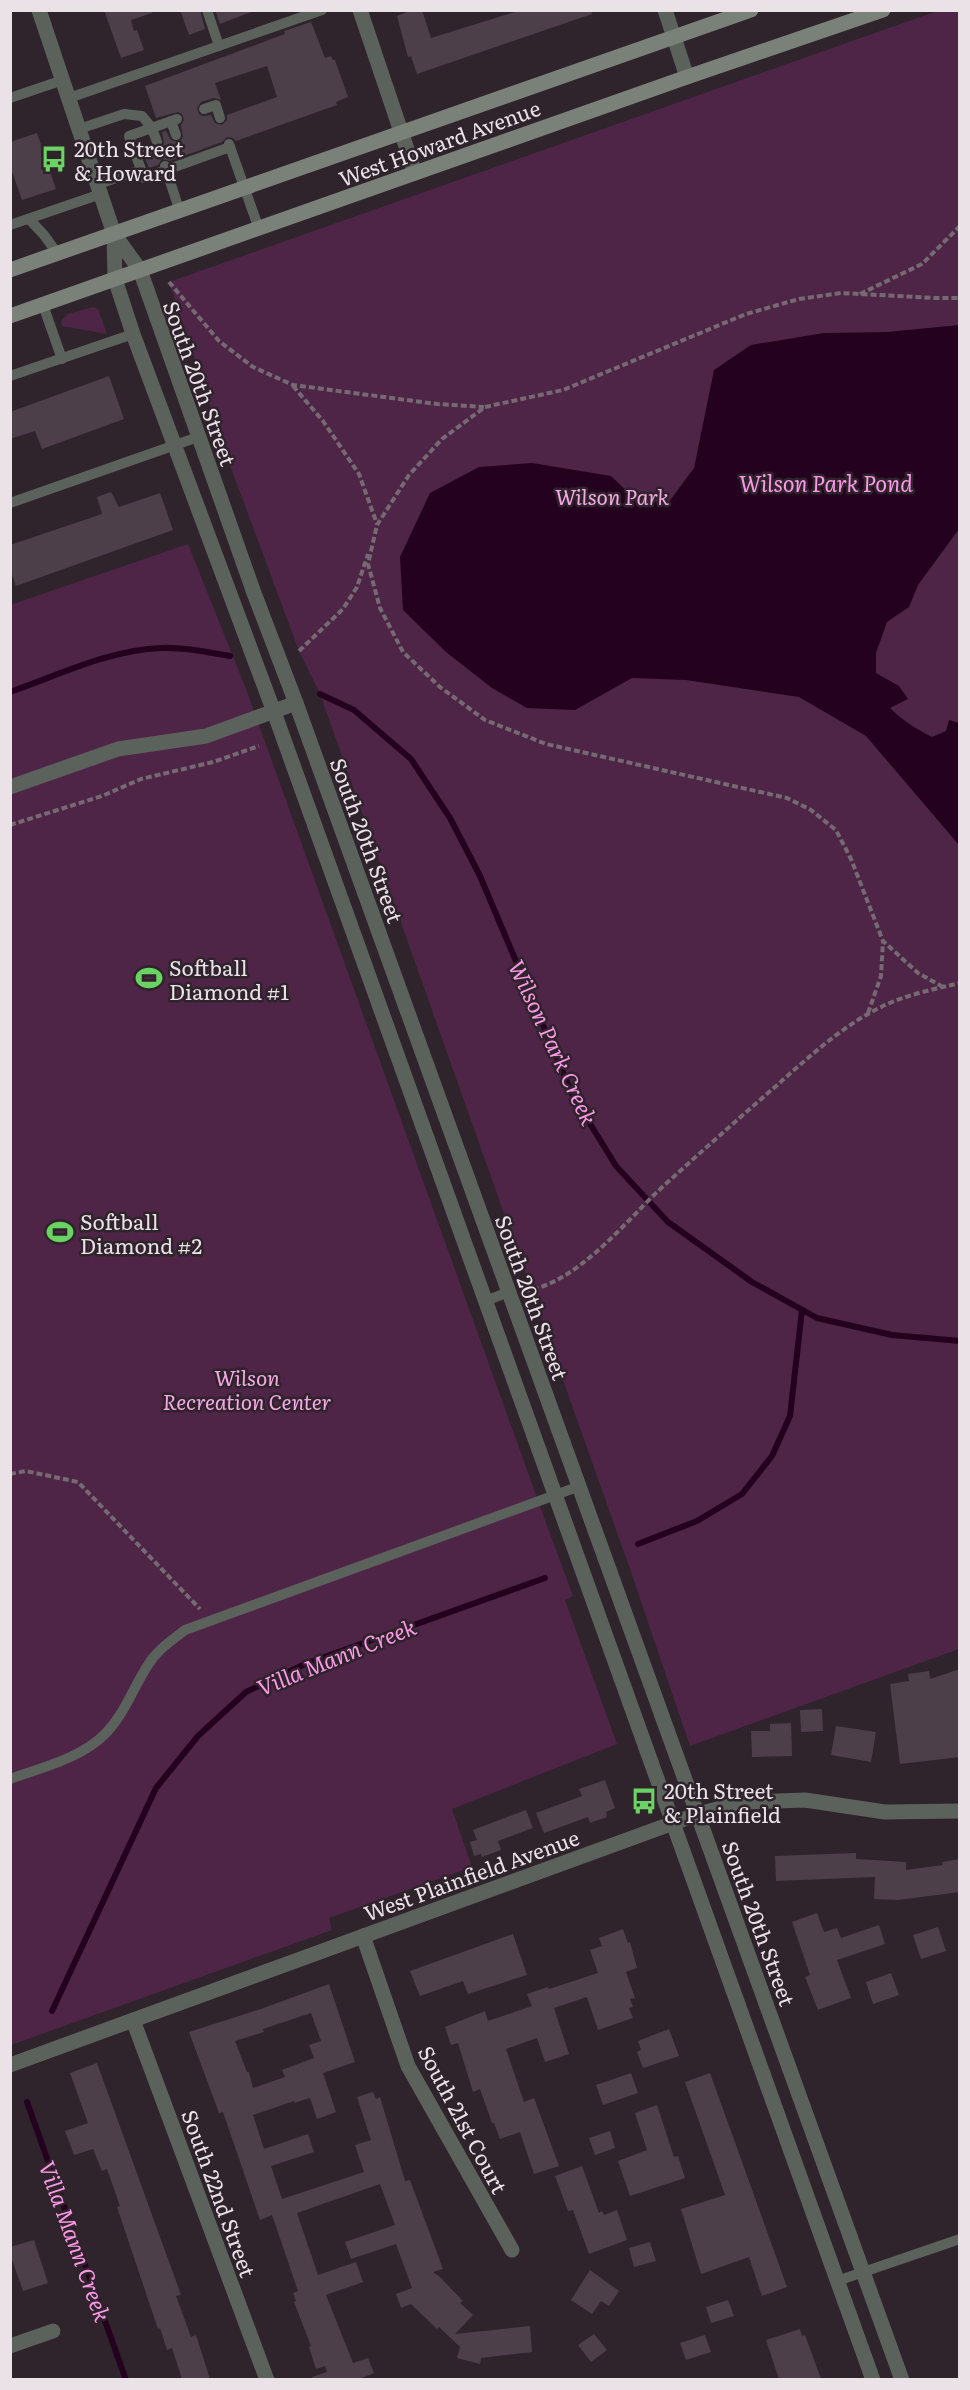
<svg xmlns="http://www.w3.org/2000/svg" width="970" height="2390" viewBox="0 0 970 2390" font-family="Literata,serif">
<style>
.green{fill:#4e2546}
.water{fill:#24021f}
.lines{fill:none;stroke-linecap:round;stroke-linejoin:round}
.stream{stroke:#24021f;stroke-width:6}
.building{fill:#4d3f4a;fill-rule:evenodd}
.path{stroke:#756a72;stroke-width:4;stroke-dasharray:6 3;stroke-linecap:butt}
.service{stroke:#5b615b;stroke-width:10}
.minor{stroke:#5b615b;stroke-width:15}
.tertiary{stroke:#5b615b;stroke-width:15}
.secondary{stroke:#798178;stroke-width:15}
.labels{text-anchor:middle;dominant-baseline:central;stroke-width:5;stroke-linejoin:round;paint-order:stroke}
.street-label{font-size:21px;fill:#ebe2e8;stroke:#2f232c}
.poi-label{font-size:21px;fill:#ebe2e8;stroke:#2f232c;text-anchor:start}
.park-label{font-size:21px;font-style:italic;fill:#f7a8e6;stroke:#2f232c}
.water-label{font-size:22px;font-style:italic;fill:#fc98e7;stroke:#2f232c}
</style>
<rect width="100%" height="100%" fill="#2f232c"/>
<!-- green -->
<g class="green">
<polygon points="937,11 959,11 959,1649 690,1746 631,1572 320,694 299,651 228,460 169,282"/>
<polygon points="93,307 98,309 107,334 62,326 61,321 68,314"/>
<polygon points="188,544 246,689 549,1531 573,1596 565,1600 617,1744 452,1809 472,1867 329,1918 332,1930 11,2045 10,605"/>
</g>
<!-- water -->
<path class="water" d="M959,325V529L918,585L909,607L887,622L876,653V673L899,686L908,699L890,708C902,720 916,729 932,737L946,731L949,720L959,723V845L866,736L799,697L686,680L632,678L575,710L527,708L492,688L446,652L403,610L400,557L430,493L479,467L532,463L611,476L636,500L668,503L694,468L714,370L751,345L824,333L887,332Z"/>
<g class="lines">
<!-- stream -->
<g class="stream">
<path d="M10,692C59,675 109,650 161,648C184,647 207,652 230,656"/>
<polyline points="320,694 354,710 411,759 450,818 480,876 573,1096 616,1166 668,1222 752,1282 817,1318 892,1335 960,1341"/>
<polyline points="638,1544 697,1521 742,1494 772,1456 790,1416 802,1310"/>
<polyline points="52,2011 156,1788 198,1736 246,1692 305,1664 545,1578"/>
<polyline points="27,2102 126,2380"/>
</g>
</g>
<!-- building -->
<g class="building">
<polygon points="104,10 152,10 152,13 131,20 134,31 137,30 144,50 121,58"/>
<polygon points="180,10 200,10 205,29 189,35"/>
<polygon points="215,10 250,10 251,12 220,24"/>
<polygon points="412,10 422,10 431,38 521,10 591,10 592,14 417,74 411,56 408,57 397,16"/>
<path d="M311,22L325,58L331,56L333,60H335L348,97L336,102L337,105L236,141L233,138L227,137L222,142L170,161L162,159L158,165L149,168L141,147L150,144L155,149H160L164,143L162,132L166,131L171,140L179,142L183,137L181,125L184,120L182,114L178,112L156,118L145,86L285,34L284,31ZM267,66L277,97L227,115V120L222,125L215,123L211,115L203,116L199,114L197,108L201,102L214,98L221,100L215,83Z"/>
<polygon points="37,133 56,189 22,200 10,166 10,142"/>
<polygon points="109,376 124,419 42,449 35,431 10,439 10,412"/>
<polygon points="111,492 119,507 160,493 173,530 16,586 10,569 10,545 102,514 97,497"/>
<polygon points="960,1669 960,1757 900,1764 890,1684 909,1681 908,1674 929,1671 930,1679"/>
<polygon points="822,1709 823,1731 801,1732 800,1710"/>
<polygon points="791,1723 792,1756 752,1757 751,1731 770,1731 770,1724"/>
<polygon points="836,1726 876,1732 871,1762 831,1755"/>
<polygon points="605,1780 615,1808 606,1812 607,1817 590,1823 588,1817 544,1833 536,1813 582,1796 579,1789"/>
<polygon points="526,1810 533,1828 498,1841 501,1850 482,1857 481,1854 474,1856 470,1842 477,1840 473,1830"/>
<polygon points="856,1853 856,1859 906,1862 906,1870 943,1865 942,1862 960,1859 960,1892 898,1900 874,1899 875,1877 776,1881 775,1856"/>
<polygon points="817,1913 824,1932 837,1928 841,1938 879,1925 885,1944 837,1960 851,1998 818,2010 805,1977 810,1975 792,1922"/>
<polygon points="938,1927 946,1951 921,1959 913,1935"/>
<polygon points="623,1929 628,1943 630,1942 637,1968 626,1972 635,1998 630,1999 633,2007 629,2008 633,2018 598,2030 587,1997 554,2008 569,2054 545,2062 537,2038 506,2049 524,2102 534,2098 559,2166 534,2174 520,2132 500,2139 494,2123 492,2123 480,2089 473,2092 458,2043 451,2045 445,2027 485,2011 488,2021 532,2006 527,1994 548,1987 549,1989 598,1973 590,1950 602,1946 599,1938"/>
<polygon points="513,1934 527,1975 468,1994 463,1981 420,1996 410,1971"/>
<polygon points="891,1973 899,1995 873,2004 866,1982"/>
<path d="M329,1984L355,2062L323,2073L336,2112L317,2119L310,2098L294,2103V2101L253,2115L264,2149L308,2134L314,2152L271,2166L282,2199L364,2172L355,2145L371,2140L357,2097L373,2092L376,2099L380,2097L405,2181L410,2180L443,2269L433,2272L440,2277L463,2301L460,2303L473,2315L455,2334L530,2326L532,2352L481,2358L480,2364L457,2358L460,2347L439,2327L437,2329L411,2304L401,2308L396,2294L412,2288L396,2244L351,2259L345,2242L395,2225L380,2184L297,2213L318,2275L356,2262L363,2282L326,2295L353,2363L368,2358L374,2373L359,2379H313L312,2377L327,2372L325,2366L316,2369L309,2347L311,2346L294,2302L296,2301L293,2293L298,2291L272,2215L260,2220L223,2112L219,2113L189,2032L261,2009ZM311,2013L321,2041L309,2045L314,2058L282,2070L285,2077L253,2088L249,2072H247L235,2041L264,2032L263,2029Z"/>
<polygon points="669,2029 679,2056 643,2068 637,2052 641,2050 638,2041"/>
<polygon points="97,2063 181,2295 176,2296 191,2337 196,2335 210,2379 182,2379 172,2348 167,2350 160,2328 158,2329 117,2207 120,2206 107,2169 102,2171 93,2149 74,2155 65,2131 88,2123 70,2073"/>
<polygon points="631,2073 638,2093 603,2105 596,2085"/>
<polygon points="710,2073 787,2287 762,2296 749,2257 701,2274 681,2209 725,2195 685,2082"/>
<polygon points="657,2105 674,2157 678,2156 685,2178 630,2196 618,2161 647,2150 635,2113"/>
<polygon points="610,2131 615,2148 595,2155 589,2138"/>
<polygon points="582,2166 599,2213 602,2211 604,2215 617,2210 627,2240 589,2254 573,2210 568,2211 555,2176"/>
<polygon points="34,2240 48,2283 23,2291 10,2254 10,2247"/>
<polygon points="650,2242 656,2261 634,2267 629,2248"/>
<polygon points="590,2270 619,2291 609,2306 601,2301 592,2314 571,2300"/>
<polygon points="728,2300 734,2316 711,2323 706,2307"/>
<polygon points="800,2329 802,2336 805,2335 821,2379 779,2379 766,2340"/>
<polygon points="594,2334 607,2350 591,2362 578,2345"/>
<polygon points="705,2335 711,2352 686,2360 680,2343"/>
</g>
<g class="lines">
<!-- path -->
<g class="path">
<polyline points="169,282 219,341 253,367 293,385 437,404 484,407"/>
<polyline points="860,294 922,264 960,226"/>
<polyline points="293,386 323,421 359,474 377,524"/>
<polyline points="299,651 343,609 357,587 368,554"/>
<polyline points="10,825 102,796 141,779 213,762 259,746"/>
<polyline points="943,987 918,973 883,941 851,859 836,830 811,810 787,798 546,744 485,720 440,687 403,652 380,608 368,564 377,525 409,475 442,439 485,407 563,390 746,314 799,299 841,293 935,298 960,298"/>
<polyline points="868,1013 881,976 883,941"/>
<path d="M524,1291C574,1285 622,1226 657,1192C696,1156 736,1121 776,1086C809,1057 842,1026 881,1007C905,995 934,989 960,983"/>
<polyline points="10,1474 26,1471 78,1482 200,1609"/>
</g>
<!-- service -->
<g class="service">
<polyline points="207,10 219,46"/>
<polyline points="10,98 63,80"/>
<polyline points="69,98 322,10"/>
<polyline points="204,109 216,105 220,118"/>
<polyline points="177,119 129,136 144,178 230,147"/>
<polyline points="171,121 176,135"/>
<polyline points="79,129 124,114 142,116 152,128 157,142"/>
<polyline points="229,144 259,229"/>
<polyline points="165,166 180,212"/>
<polyline points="98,184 141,170"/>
<polyline points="29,219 44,235 57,253"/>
<polyline points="10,225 101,194"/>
<polyline points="43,305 62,359"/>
<polyline points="10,376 133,334"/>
<polyline points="10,503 198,437"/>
<polyline points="485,1301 509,1292"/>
<path d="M10,1779C43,1767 82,1758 106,1733C125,1713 133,1688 148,1665C157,1650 171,1641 185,1630L580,1486"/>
<polyline points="837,2281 960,2239"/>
</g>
<!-- minor -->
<g class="minor">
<polyline points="360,10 415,173"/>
<polyline points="665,10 687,77"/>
<polyline points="10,787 118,749 206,736 296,703"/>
<polyline points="363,1936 408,2066 512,2250"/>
<polyline points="133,2020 267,2380"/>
<polyline points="10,2065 698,1814 744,1802 805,1800 885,1812 960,1811"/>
<polyline points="10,2346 53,2331"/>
</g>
<!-- tertiary -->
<g class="tertiary">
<polyline points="39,10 114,234 140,270 254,593 296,703 902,2380"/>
<polyline points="114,234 115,279 133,334 274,712 873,2380"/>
</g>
<!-- secondary -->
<g class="secondary">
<polyline points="10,270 751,10"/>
<polyline points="10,316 687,77 883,10"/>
</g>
</g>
<!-- icons -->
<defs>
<g id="bus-bare" transform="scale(2.07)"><path d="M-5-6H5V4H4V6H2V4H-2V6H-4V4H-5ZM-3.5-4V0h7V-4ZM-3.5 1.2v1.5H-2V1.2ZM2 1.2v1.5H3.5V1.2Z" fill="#6bd363" stroke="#2f232c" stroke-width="2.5" paint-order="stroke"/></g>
<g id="stadium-bare" transform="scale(2.07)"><path d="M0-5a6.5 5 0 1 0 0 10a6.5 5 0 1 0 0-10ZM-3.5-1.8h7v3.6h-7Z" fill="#6bd363" stroke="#2f232c" stroke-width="2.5" paint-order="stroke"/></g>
</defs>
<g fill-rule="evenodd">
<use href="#bus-bare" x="54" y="159"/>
<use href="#stadium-bare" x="149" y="978"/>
<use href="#stadium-bare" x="60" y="1232"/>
<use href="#bus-bare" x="644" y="1801"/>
</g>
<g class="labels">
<!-- street labels -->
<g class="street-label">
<text transform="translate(439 142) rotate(-20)">West Howard Avenue</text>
<text transform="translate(201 383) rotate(70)">South 20th Street</text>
<text transform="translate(368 840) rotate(70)">South 20th Street</text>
<text transform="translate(533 1297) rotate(70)">South 20th Street</text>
<text transform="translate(471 1874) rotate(-20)">West Plainfield Avenue</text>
<text transform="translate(760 1923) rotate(70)">South 20th Street</text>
<text transform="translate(464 2119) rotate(62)">South 21st Court</text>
<text transform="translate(220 2193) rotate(70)">South 22nd Street</text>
</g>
<!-- poi labels -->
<g class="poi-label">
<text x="74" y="147">20th Street<tspan x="74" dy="24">&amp; Howard</tspan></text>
<text x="169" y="966">Softball<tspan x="169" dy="24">Diamond #1</tspan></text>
<text x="80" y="1220">Softball<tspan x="80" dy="24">Diamond #2</tspan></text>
<text x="664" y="1789">20th Street<tspan x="664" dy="24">&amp; Plainfield</tspan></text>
</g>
<!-- park labels -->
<g class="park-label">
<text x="612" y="495">Wilson Park</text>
<text x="247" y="1376">Wilson<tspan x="247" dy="24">Recreation Center</tspan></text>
</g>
<!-- water labels -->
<g class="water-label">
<text x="826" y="482">Wilson Park Pond</text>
<text transform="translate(554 1042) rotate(65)">Wilson Park Creek</text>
<text transform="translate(336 1656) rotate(-22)">Villa Mann Creek</text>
<text transform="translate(76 2241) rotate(70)">Villa Mann Creek</text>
</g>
</g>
<!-- border -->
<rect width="970" height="2390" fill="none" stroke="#ebe2e8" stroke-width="24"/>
</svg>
